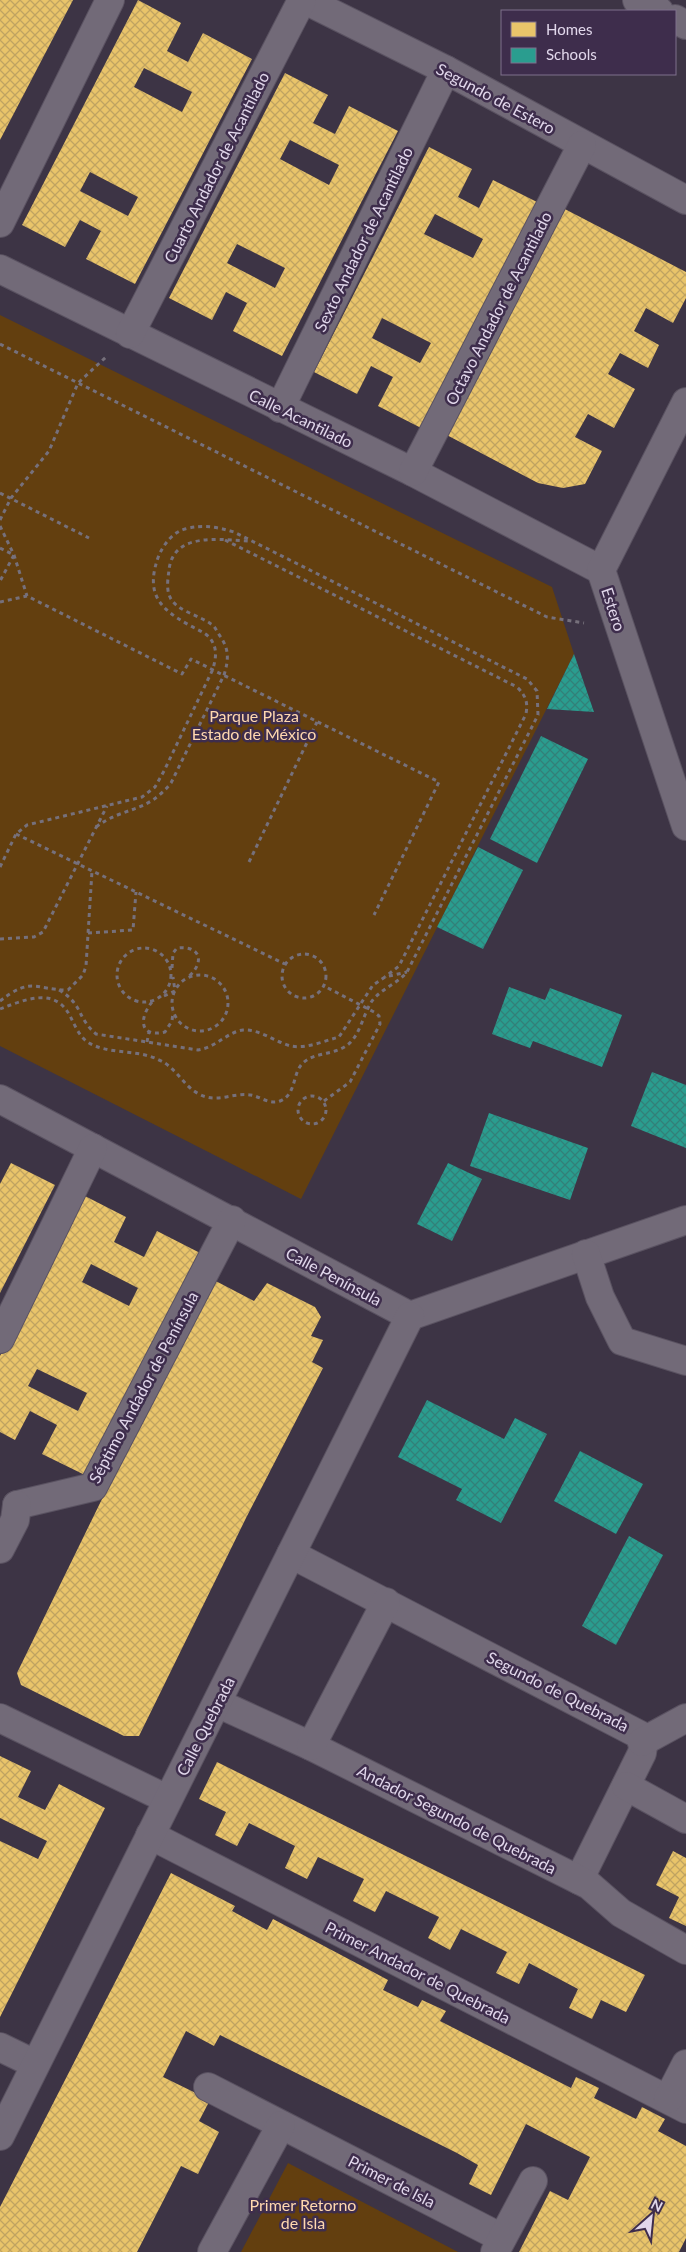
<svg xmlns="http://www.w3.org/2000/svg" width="686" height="2252" viewBox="0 0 686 2252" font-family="Lato,sans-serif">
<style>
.park{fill:#633f0f}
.homes{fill:url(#homes-cross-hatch);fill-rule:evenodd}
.schools{fill:url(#schools-cross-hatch)}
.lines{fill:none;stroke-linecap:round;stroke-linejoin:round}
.minor-casing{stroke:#5a5261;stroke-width:30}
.path{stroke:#76707b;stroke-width:3;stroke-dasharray:4 4;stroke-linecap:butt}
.minor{stroke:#726a78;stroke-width:28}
.labels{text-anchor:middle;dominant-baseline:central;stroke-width:5;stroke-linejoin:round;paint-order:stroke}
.street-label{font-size:16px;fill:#e1d7eb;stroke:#3e2d4c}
.park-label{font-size:16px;fill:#ffd8af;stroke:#3e2d4c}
</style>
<defs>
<pattern id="homes-cross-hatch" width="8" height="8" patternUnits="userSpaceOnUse" patternTransform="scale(1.25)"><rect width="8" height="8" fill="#e9c46a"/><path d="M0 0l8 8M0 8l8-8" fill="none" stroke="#c0a361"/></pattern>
<pattern id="schools-cross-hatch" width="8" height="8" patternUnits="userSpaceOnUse" patternTransform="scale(1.25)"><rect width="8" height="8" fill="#2a9d8f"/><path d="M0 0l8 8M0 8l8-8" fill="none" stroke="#328179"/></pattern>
</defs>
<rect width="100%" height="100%" fill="#3d3445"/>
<!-- park -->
<g class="park">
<polygon points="0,315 552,587 574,654 301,1199 0,1046"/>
<polygon points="288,2163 458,2252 241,2252"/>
</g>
<!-- homes -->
<g class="homes">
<polygon points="0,0 73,0 0,140"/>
<path d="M138,0L181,23L167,51L188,62L203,33L252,59L135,284L86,259L101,231L80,220L65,247L22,225ZM144,68L192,92L182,112L134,87ZM90,172L138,197L128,216L80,191Z"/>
<path d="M285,73L328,95L313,123L335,134L349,106L398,131L282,356L233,331L247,303L226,292L212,320L169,298ZM290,140L339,165L329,185L280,159ZM237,244L285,268L275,288L227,263Z"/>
<path d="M429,147L472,169L458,197L479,208L493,180L543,205L427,431L378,406L393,377L371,366L357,394L314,372ZM435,214L483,239L473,258L424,234ZM382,318L431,343L420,363L372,338Z"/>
<polygon points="559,206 686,272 686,298 673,323 646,308 634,331 659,345 648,368 620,353 608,374 635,389 614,428 588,414 575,437 602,451 585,484 563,488 538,483 441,432"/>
<polygon points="11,1163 55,1185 0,1293 0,1184"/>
<path d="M83,1195L126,1217L114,1242L144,1257L157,1231L204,1255L91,1478L42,1454L57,1425L30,1411L15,1440L0,1432V1356ZM91,1264L138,1288L129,1306L82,1282ZM37,1369L87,1393L78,1411L28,1386Z"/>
<polygon points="210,1278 254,1301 267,1283 315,1307 321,1317 311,1336 323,1340 312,1362 323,1368 246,1518 139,1736 124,1736 21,1685 17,1673"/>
<polygon points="0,1756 31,1771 18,1797 45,1810 59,1784 105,1808 0,2017 0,1841 38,1859 47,1841 0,1818"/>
<polygon points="217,1762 645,1975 626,2012 601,2000 592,2019 569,2008 578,1989 529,1963 519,1984 496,1973 507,1952 461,1929 450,1950 428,1938 439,1917 386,1891 375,1912 353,1901 364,1879 318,1857 307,1879 285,1868 295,1846 249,1823 237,1846 215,1835 226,1812 199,1799"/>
<polygon points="673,1851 686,1858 686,1926 669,1918 679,1897 656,1885"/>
<polygon points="171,1873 235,1906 232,1911 267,1930 273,1919 375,1973 388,1980 383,1990 418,2007 422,2000 446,2011 440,2021 571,2088 576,2077 599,2088 594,2098 636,2119 642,2107 665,2119 658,2131 686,2146 686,2238 679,2252 519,2252 550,2191 568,2200 590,2157 526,2124 491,2195 469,2184 478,2165 457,2153 220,2035 214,2046 186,2031 163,2077 210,2100 199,2121 219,2132 198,2174 181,2166 137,2252 0,2252 0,2207"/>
</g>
<!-- schools -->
<g class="schools">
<polygon points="574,654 594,712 547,709"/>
<polygon points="541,736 588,759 537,863 490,839"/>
<polygon points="478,847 523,870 483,949 437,927"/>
<polygon points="509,987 545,1000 550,988 622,1015 602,1067 533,1041 530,1048 492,1034"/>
<polygon points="652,1072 686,1085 686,1148 631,1126"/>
<polygon points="489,1113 588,1148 570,1200 470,1166"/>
<polygon points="448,1163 482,1179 452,1241 417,1224"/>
<polygon points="427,1400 504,1439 515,1418 547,1434 501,1523 456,1500 462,1489 398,1457"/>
<polygon points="580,1451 643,1484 616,1534 554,1501"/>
<polygon points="629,1536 663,1555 616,1645 582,1626"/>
</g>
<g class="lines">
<!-- minor casing -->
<g class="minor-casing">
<g id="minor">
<polyline points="305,0 446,70 686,200"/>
<polyline points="637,0 659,11"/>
<polyline points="675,19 686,25"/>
<polyline points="0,223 110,0"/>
<polyline points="0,269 413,472 601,570"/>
<polyline points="130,334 302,0"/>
<polyline points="686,402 601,570 686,826"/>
<polyline points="280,408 446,70"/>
<polyline points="413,472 582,145"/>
<polyline points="0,1099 410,1316 686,1220"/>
<polyline points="586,1254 600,1297 622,1341 686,1361"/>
<polyline points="0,1339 93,1148"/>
<polyline points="17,1505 93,1487 232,1220"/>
<polyline points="0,1549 15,1520 17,1505"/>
<polyline points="291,1554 640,1735 643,1746 642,1753 579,1880"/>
<polyline points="217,1703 311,1746 589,1885 621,1913 686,1950"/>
<polyline points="0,1718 167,1799"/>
<polyline points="642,1742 686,1718"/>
<polyline points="311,1746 386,1602"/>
<polyline points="626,1786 686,1819"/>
<polyline points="150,1835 686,2109"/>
<polyline points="0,2047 35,2064"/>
<polyline points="208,2087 502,2238"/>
<polyline points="668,2099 686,2064"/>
<polyline points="0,2136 410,1316"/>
<polyline points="212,2252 281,2125"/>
<polyline points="495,2252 533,2181"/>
</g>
</g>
<!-- path -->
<g class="path">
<polyline points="0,344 547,617 584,623"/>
<polyline points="0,493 89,538"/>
<polyline points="0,520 11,498 49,451 78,383 106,357"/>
<polyline points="0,526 14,555 27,596"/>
<path d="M225,540L517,687C526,696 528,702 526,714L399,966L385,977"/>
<polyline points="0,548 14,555 0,581"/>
<polyline points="0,602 27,596 182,674 191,659 439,782 374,915"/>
<path d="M96,827C124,806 146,814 171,783L224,675C229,659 229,649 220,636C217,632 215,626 211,624C199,615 176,611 170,597C166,589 168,578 169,570C173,531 222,540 249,541"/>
<polyline points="16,834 285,964"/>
<polyline points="249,862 317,722"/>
<path d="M0,867L16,834L27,825L142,797L155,787L164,771L213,669C216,657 218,648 209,637C204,632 196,629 189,625C158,608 145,592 159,555C164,544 173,532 185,529C203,524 217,527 234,532L527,679L537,691L538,715L407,972C397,984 382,988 372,1001C363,1014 360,1037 346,1046C333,1055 315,1052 303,1063C292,1073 297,1094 280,1101C270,1105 261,1097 251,1095C233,1092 217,1104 199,1094C183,1086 176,1067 159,1060C138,1049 110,1055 89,1043C79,1037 75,1025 70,1016C55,986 24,1000 0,1009"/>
<polyline points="88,933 133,930 136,892"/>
<polyline points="0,939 34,937 43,932 107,806"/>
<circle cx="144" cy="975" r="27"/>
<circle cx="304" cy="976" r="22"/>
<path d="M172,968L173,953L177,948C199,945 206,961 189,976"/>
<circle cx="200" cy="1003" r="28"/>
<path d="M59,990C83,1004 77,1018 96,1034L198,1050C217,1047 227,1032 243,1030C260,1029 275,1042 291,1046C306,1049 324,1041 339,1037L373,985L385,977L407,972"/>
<polyline points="164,996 175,991 173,977"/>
<path d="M0,1001C32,976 35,990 68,990L83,975L86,966L92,871"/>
<path d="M152,1002C139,1018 139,1038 165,1032L172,1021L173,1012"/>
<polyline points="147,1042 149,1032"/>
<circle cx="312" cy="1110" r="14"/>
<polyline points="324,1101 350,1082 380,1024 379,1016 374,1012 324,986"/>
</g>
<!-- minor -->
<use href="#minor" class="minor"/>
</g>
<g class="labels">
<!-- street labels -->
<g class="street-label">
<text transform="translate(496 98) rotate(28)">Segundo de Estero</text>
<text transform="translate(216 167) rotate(-63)">Cuarto Andador de Acantilado</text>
<text transform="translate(363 239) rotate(-64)">Sexto Andador de Acantilado</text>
<text transform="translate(498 308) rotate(-63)">Octavo Andador de Acantilado</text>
<text transform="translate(301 418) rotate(26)">Calle Acantilado</text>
<text transform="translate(614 609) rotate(72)">Estero</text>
<text transform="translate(334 1276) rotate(28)">Calle Península</text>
<text transform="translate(143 1387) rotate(-62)">Séptimo Andador de Península</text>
<text transform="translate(558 1691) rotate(27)">Segundo de Quebrada</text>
<text transform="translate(205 1726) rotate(-63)">Calle Quebrada</text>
<text transform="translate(457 1819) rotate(27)">Andador Segundo de Quebrada</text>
<text transform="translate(418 1972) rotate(27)">Primer Andador de Quebrada</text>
<text transform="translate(392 2181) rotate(27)">Primer de Isla</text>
</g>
<!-- park labels -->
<g class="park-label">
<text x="254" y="715">Parque Plaza<tspan x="254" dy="18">Estado de México</tspan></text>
<text x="303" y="2204">Primer Retorno<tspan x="303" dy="18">de Isla</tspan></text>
</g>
</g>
<!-- legend -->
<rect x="501" y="10" width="175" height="65" fill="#3e2d4c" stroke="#7f718c"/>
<rect x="511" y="22" width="25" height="15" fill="#e9c46a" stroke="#7f718c"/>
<text x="546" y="35" font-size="15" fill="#e1d7eb">Homes</text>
<rect x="511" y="48" width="25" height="15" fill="#2a9d8f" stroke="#7f718c"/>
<text x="546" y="60" font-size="15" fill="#e1d7eb">Schools</text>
<!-- north arrow -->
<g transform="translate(651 2217) rotate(27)" stroke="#3e2d4c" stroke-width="4" paint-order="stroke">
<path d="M0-4L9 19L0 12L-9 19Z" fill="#e1d7eb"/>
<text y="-8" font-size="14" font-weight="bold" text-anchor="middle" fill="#e1d7eb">N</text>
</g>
</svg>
